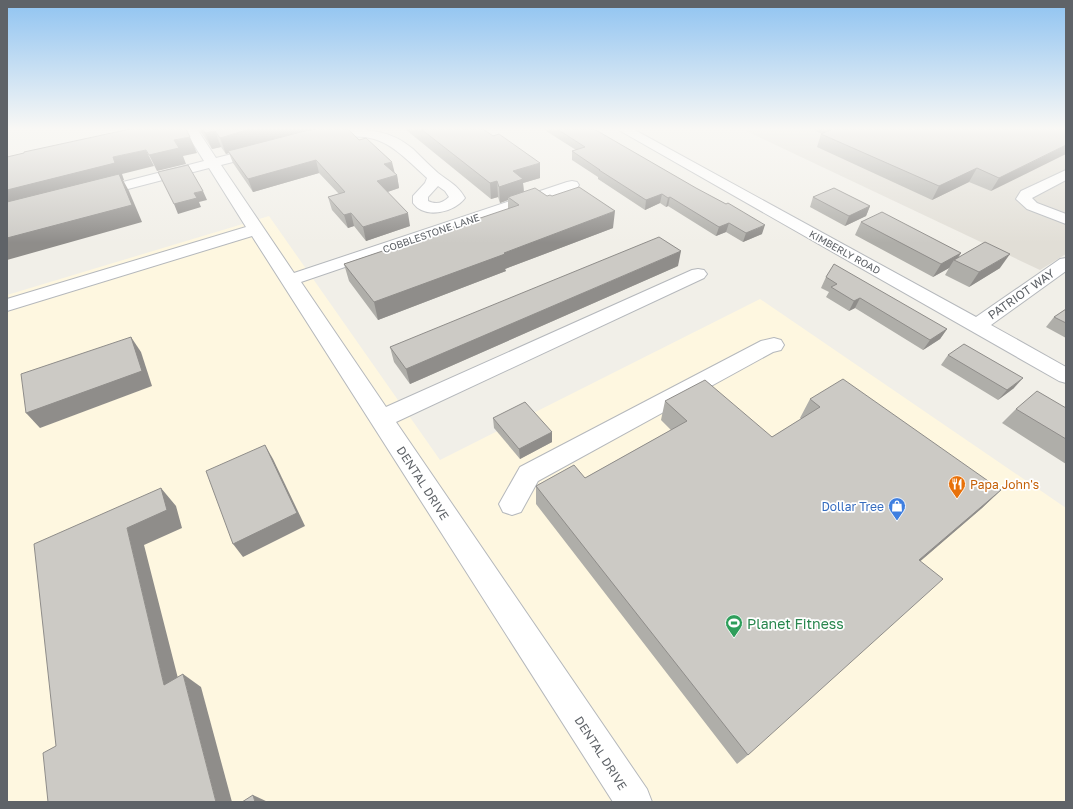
<svg xmlns="http://www.w3.org/2000/svg" width="1073" height="809" viewBox="0 0 1073 809" font-family="'Golos Text',sans-serif">
<style>
.commercial{fill:#fef7e0}
.education{fill:#e1ded6}
.lines{fill:none;stroke-linecap:round;stroke-linejoin:round}
.minor-casing{stroke:#b5b8bc;stroke-width:2}
.minor{fill:#fff;fill-rule:evenodd}
.wall{fill:#afaea9}
.shaded-wall{fill:#8f8d8a}
.building{fill:#cccac5;stroke:#8f8d8a}
.labels{text-anchor:middle;dominant-baseline:central;stroke-width:3.5;stroke-linejoin:round;paint-order:stroke}
.far-street-label{font-size:10px;fill:#5f6368;stroke:#fff}
.street-label{font-size:12px;fill:#5f6368;stroke:#fff}
.food-label{font-size:12px;fill:#c56008;stroke:#fff;text-anchor:start}
.shop-label{font-size:12px;fill:#366cbe;stroke:#fff;text-anchor:end}
.near-leisure-label{font-size:14px;fill:#27864d;stroke:#fff;text-anchor:start}
</style>
<rect width="100%" height="100%" fill="#f1efe8"/>
<!-- commercial -->
<polygon class="commercial" points="269,216 440,460 760,299 1066,508 1066,802 7,802 7,295"/>
<!-- education -->
<polygon class="education" points="742,129 1066,129 1066,254 1040,270"/>
<g class="lines">
<!-- minor casing -->
<g class="minor-casing">
<g id="minor">
<polygon points="184,129 197,129 216,158 260,147 265,148 267,151 265,154 221,165 294,273 567,182 572,181 577,182 579,185 577,188 301,282 386,407 692,270 698,269 704,270 707,274 704,278 396,422 647,789 652,802 613,802 252,236 7,311 7,299 246,227 209,168 97,197 92,196 90,193 92,190 204,161"/>
<path d="M340,129C367,129 391,130 413,149C421,157 429,165 438,173C448,181 458,185 465,198C455,212 425,220 413,203V196L425,183L427,178C387,141 379,130 322,140L317,139L316,136L317,133ZM438,186L445,191L449,197C443,203 436,205 428,201V197Z"/>
<polygon points="617,129 633,129 976,317 1060,259 1066,258 1066,271 991,325 1066,367 1066,383 1059,381"/>
<polygon points="1066,170 1066,180 1032,198 1037,203 1066,214 1066,224 1027,209 1016,199 1021,191"/>
<polygon points="774,338 781,340 784,345 781,350 773,352 538,481 521,512 512,515 503,512 499,504 520,467 761,341"/>
</g>
</g>
<!-- minor -->
<use href="#minor" class="minor"/>
</g>
<!-- wall -->
<g class="wall">
<polygon points="199,129 348,129 397,175 399,188 387,192 410,226 366,241 354,226 348,228 332,210 328,197 339,194 319,173 253,192 233,163 229,153 226,154 221,147 212,149"/>
<polygon points="405,129 483,129 540,178 523,183 524,191 547,196 552,196 613,228 505,269 506,271 378,320 349,281 344,264 508,209 508,200 500,203 498,197 491,199"/>
<polygon points="543,129 594,129 762,234 743,242 726,232 716,236 668,206 666,207 660,203 645,210 598,179 598,177 572,160 572,151 576,150"/>
<polygon points="812,129 1063,129 991,191 969,182 932,200 817,147 821,134 822,134"/>
<polygon points="813,197 870,206 866,216 845,226 810,207"/>
<polygon points="861,222 958,257 1000,268 969,287 945,275 949,268 933,277 855,235"/>
<polygon points="678,266 410,384 394,362 390,347"/>
<polygon points="826,277 947,329 940,339 923,350 855,308 849,311 826,297 829,292 821,288"/>
<polygon points="1066,309 1066,338 1046,327 1054,317"/>
<polygon points="948,355 1014,388 998,400 941,365"/>
<polygon points="810,399 1001,490 982,508 920,561 748,755 737,764 536,504 536,486 585,478 671,430 661,420 665,401 772,437 801,419 800,418"/>
<polygon points="1066,408 1066,464 1002,423 1016,409"/>
<polygon points="493,418 552,432 552,442 520,459 494,428"/>
</g>
<!-- shaded-wall -->
<g class="shaded-wall">
<polygon points="250,129 333,129 228,151 229,153 226,154 220,138"/>
<polygon points="215,131 221,147 212,149 205,133"/>
<polygon points="190,137 197,153 183,156 186,164 157,171 149,155 174,140"/>
<polygon points="1066,145 1066,154 991,191 999,178"/>
<polygon points="146,150 154,166 122,174 124,180 123,180 129,191 142,222 7,260 7,190 113,157"/>
<polygon points="316,160 319,173 253,192 248,179"/>
<polygon points="392,162 395,174 384,164"/>
<polygon points="540,163 540,178 523,183 524,195 508,197 508,200 500,203 499,187 513,171"/>
<polygon points="977,168 969,182 932,200 939,186"/>
<polygon points="397,175 399,188 379,195 377,181"/>
<polygon points="497,181 498,197 491,199 490,183"/>
<polygon points="203,191 207,200 199,202 201,207 178,214 174,204 194,193"/>
<polygon points="662,194 660,203 645,210 646,200"/>
<polygon points="670,197 668,206 666,207 668,198"/>
<polygon points="870,206 866,216 845,226 849,216"/>
<polygon points="615,211 613,228 505,269 506,271 378,320 374,302 504,253"/>
<polygon points="351,213 354,226 348,228 344,215"/>
<polygon points="408,213 410,226 366,241 363,227"/>
<polygon points="729,223 726,232 716,236 719,227"/>
<polygon points="765,225 762,234 743,242 746,233"/>
<polygon points="681,251 678,266 410,384 406,369"/>
<polygon points="961,253 956,261 954,260 949,268 933,277 941,264"/>
<polygon points="1010,254 1000,268 969,287 979,272"/>
<polygon points="860,298 855,308 849,311 854,301"/>
<polygon points="947,329 940,339 923,350 930,340"/>
<polygon points="131,337 141,352 152,386 40,428 26,413"/>
<polygon points="1023,378 1014,388 998,400 1007,390"/>
<polygon points="552,432 552,442 520,459 519,449"/>
<polygon points="265,445 273,459 305,526 243,557 233,544"/>
<polygon points="161,488 176,506 182,528 144,545 183,698 164,685 127,528"/>
<polygon points="1001,490 982,508 902,577 919,560"/>
<polygon points="183,674 201,687 232,802 216,802"/>
<polygon points="253,795 268,802 255,802"/>
</g>
<!-- building -->
<g class="building">
<polygon points="130,129 186,129 190,137 174,140 179,148 149,155 146,150 113,157 115,163 7,190 7,157 24,153 24,152"/>
<polygon points="203,129 250,129 220,138 215,131 205,133"/>
<polygon points="317,129 348,129 359,140 366,138 392,162 384,164 397,175 377,181 408,213 363,227 351,213 344,215 328,197 345,192 316,160 248,179 228,151 305,131"/>
<polygon points="421,129 483,129 493,136 499,134 540,163 513,171 523,179 499,187 497,181 490,183"/>
<polygon points="557,129 594,129 696,188 726,204 728,203 765,225 746,233 729,223 719,227 670,197 668,198 662,194 646,200 599,170 600,170 572,151 585,147"/>
<polygon points="833,129 1063,129 1066,130 1066,145 999,178 977,168 939,186 821,134"/>
<polygon points="188,165 203,191 194,193 197,198 174,204 158,172"/>
<polygon points="119,174 132,205 7,238 7,202"/>
<polygon points="579,187 615,211 504,253 505,254 374,302 344,264 519,205 508,197 535,188 547,196 550,195 552,196"/>
<polygon points="834,188 870,206 849,216 813,197"/>
<polygon points="882,212 961,253 941,264 861,222"/>
<polygon points="659,237 681,251 406,369 390,347"/>
<polygon points="985,242 1010,254 979,272 954,260"/>
<polygon points="834,264 947,329 930,340 860,298 854,301 831,287 837,284 826,277"/>
<polygon points="1066,309 1066,323 1054,317"/>
<polygon points="131,337 142,371 26,413 21,374"/>
<polygon points="964,344 1023,378 1007,390 948,355"/>
<polygon points="843,379 1001,490 919,560 943,579 748,755 536,486 574,465 585,478 687,421 665,401 705,380 772,437 820,407 810,399"/>
<polygon points="1037,391 1066,408 1066,439 1016,409"/>
<polygon points="525,402 552,432 519,449 493,418"/>
<polygon points="265,445 297,513 233,544 206,471"/>
<polygon points="161,488 167,510 127,528 164,685 183,674 216,802 48,802 43,753 56,746 34,544"/>
<polygon points="253,795 255,802 242,802"/>
</g>
<!-- sky -->
<linearGradient id="sky" x2="0" y2="1"><stop stop-color="#8fc3f1"/><stop offset="0.53" stop-color="#f9f8f5"/><stop offset="1" stop-color="#f9f8f5" stop-opacity="0"/></linearGradient>
<rect width="1073" height="243" fill="url(#sky)"/>
<!-- icons -->
<defs>
<g id="restaurant-pin" transform="scale(0.9)"><path d="M0 17L-7.5 6A9.5 9.5 0 1 1 7.5 6Z" fill="#e8710a" stroke="#fff"/><path d="M-5-6h1v4h1v-4h1v4h1v-4h1v5L-1.5 .5V6h-2V.5L-5-1ZM5-6V6H3V1.5H1.5Q1.5-4 5-6Z" fill="#fff"/></g>
<g id="shop-pin" transform="scale(0.9)"><path d="M0 17L-7.5 6A9.5 9.5 0 1 1 7.5 6Z" fill="#3f7fe0" stroke="#fff"/><path d="M-5-2.5h2.3a2.7 3.5 0 0 1 5.4 0H5L5.5 6h-11ZM-1.5-2.5h3a1.5 2.3 0 0 0-3 0Z" fill="#fff"/></g>
<g id="stadium-pin" transform="scale(0.9)"><path d="M0 17L-7.5 6A9.5 9.5 0 1 1 7.5 6Z" fill="#2e9e5b" stroke="#fff"/><path d="M0-5a6.5 5 0 1 0 0 10a6.5 5 0 1 0 0-10ZM-3.5-1.8h7v3.6h-7Z" fill="#fff"/></g>
</defs>
<g fill-rule="evenodd">
<use href="#restaurant-pin" x="957" y="484"/>
<use href="#shop-pin" x="897" y="506"/>
<use href="#stadium-pin" x="734" y="623"/>
</g>
<g class="labels">
<!-- far-street labels -->
<g class="far-street-label">
<text transform="translate(431 233) rotate(-19)">COBBLESTONE LANE</text>
<text transform="translate(845 252) rotate(29)">KIMBERLY ROAD</text>
</g>
<!-- street labels -->
<g class="street-label">
<text transform="translate(1021 294) rotate(-35)">PATRIOT WAY</text>
<text transform="translate(423 483) rotate(57)">DENTAL DRIVE</text>
<text transform="translate(601 753) rotate(57)">DENTAL DRIVE</text>
</g>
<!-- food labels -->
<g class="food-label">
<text x="970" y="484">Papa John's</text>
</g>
<!-- shop labels -->
<g class="shop-label">
<text x="884" y="506">Dollar Tree</text>
</g>
<!-- near-leisure labels -->
<g class="near-leisure-label">
<text x="747" y="623">Planet Fitness</text>
</g>
</g>
<!-- border -->
<rect width="1073" height="809" fill="none" stroke="#5f6368" stroke-width="16"/>
</svg>
